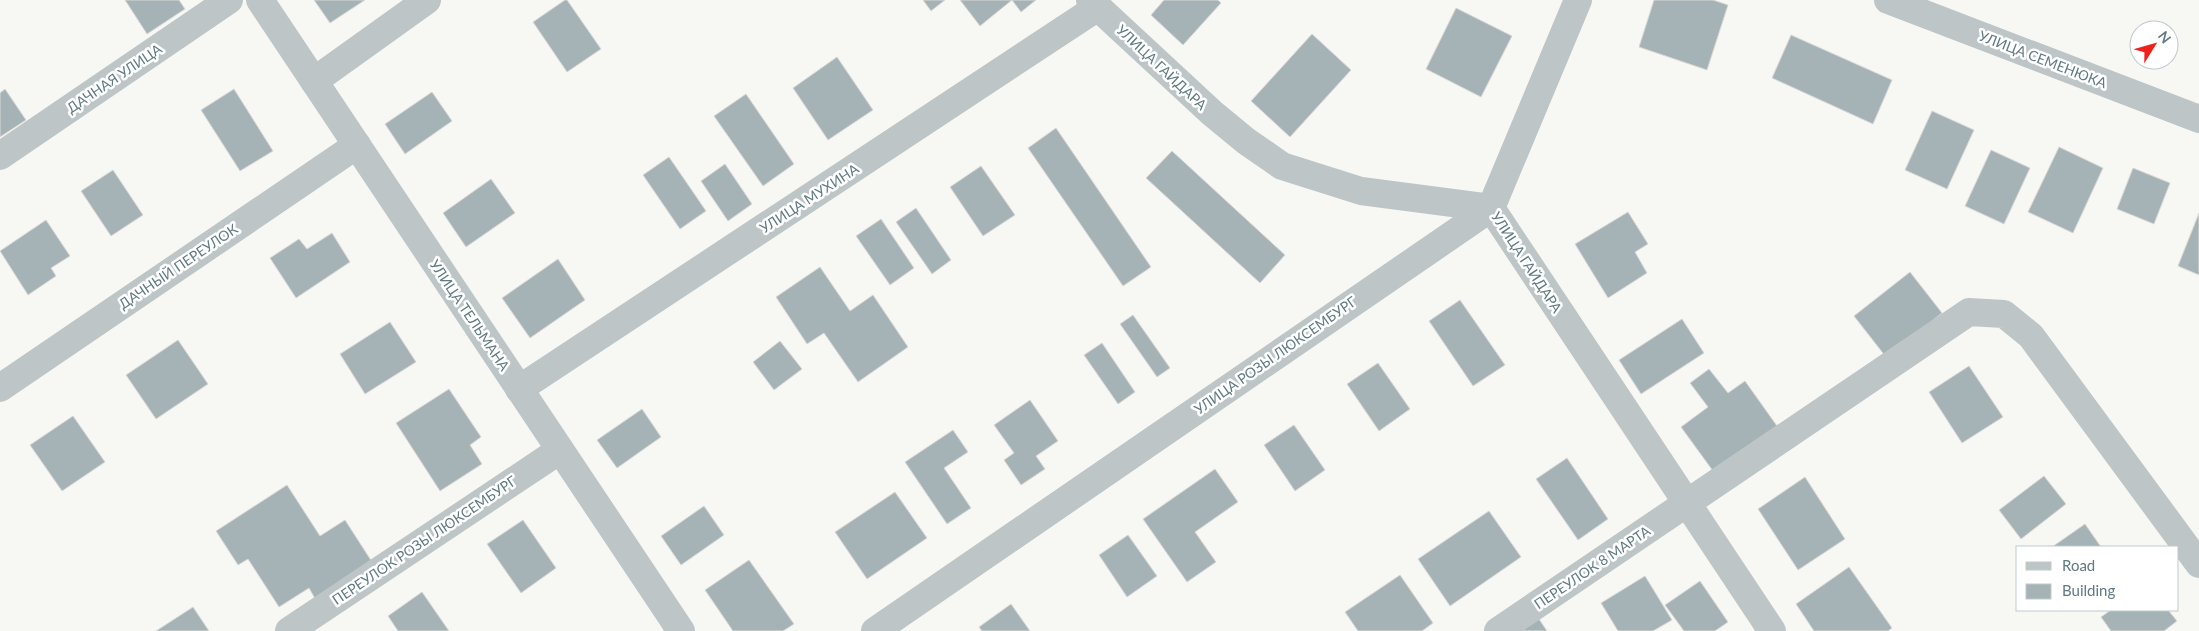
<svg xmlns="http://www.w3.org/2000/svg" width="2199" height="631" viewBox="0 0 2199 631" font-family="Lato,sans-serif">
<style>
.building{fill:#a6b3b6;stroke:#d9d8d6}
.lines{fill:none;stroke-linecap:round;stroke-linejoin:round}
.minor{stroke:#bdc5c7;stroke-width:28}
.labels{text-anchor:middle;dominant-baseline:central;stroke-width:5;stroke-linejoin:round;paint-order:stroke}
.street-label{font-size:14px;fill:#607a81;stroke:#fff}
</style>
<rect width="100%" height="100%" fill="#f7f7f4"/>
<!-- building -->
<g class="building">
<polygon points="125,0 179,0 185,9 147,34"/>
<polygon points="314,0 365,0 330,23"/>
<polygon points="565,0 567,0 601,49 567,72 533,22"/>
<polygon points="923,0 945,0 931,11"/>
<polygon points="960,0 1012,0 980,26"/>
<polygon points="1012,0 1036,0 1021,12"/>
<polygon points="1164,0 1218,0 1221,3 1183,45 1151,15"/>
<polygon points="1654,0 1713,0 1728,5 1707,70 1639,47"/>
<polygon points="1456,8 1512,36 1481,97 1426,69"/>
<polygon points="1312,34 1351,70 1290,137 1251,101"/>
<polygon points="1791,35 1892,80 1873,124 1772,78"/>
<polygon points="837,57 873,110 828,140 793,88"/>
<polygon points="5,89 26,120 0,137 0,93"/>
<polygon points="234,89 273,151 240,171 201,110"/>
<polygon points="432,92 452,121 405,154 385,124"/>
<polygon points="746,94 794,164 763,186 714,116"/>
<polygon points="1932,111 1974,130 1947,189 1905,170"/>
<polygon points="1056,128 1151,267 1123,286 1028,148"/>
<polygon points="2059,147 2103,168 2073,233 2028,212"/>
<polygon points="1991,150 2030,168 2004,224 1965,206"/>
<polygon points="1172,151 1285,255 1260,283 1146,178"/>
<polygon points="669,157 706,211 680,229 643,175"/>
<polygon points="725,164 752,204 728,221 701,181"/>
<polygon points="981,166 1015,215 983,236 950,187"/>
<polygon points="2133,168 2170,183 2154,224 2117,209"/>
<polygon points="113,170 143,215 111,236 81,191"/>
<polygon points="491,179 515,213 466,247 443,213"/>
<polygon points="916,208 951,260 932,274 896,222"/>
<polygon points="1628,212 1648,244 1635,252 1647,273 1608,298 1575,244"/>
<polygon points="2199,213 2199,275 2178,266"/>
<polygon points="881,219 914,268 890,285 856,236"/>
<polygon points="46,220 70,256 51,268 56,276 28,295 0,251"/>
<polygon points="332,233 350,262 296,298 270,258 299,239 307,249"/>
<polygon points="558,259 585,300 530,338 502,298"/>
<polygon points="820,267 850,311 873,295 908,347 858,382 824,333 807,344 776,297"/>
<polygon points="1910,272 1942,313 1886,357 1854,316"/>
<polygon points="1460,300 1505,365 1473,386 1429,321"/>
<polygon points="1133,315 1170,368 1157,377 1120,324"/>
<polygon points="1682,319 1704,353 1641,394 1619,360"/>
<polygon points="390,322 416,362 365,394 340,354"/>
<polygon points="178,340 208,384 156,419 126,375"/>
<polygon points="780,341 802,369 774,390 753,362"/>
<polygon points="1102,343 1135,392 1118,404 1084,355"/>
<polygon points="1378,363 1410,409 1379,431 1347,384"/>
<polygon points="1969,366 2003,417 1962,443 1929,392"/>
<polygon points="1709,369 1728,393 1745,381 1777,426 1713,471 1681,427 1708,407 1690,383"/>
<polygon points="449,389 481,437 470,445 482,464 440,491 396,423"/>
<polygon points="1030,400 1058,441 1036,456 1045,469 1021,485 1004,460 1014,453 994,425"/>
<polygon points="642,409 661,437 617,468 597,440"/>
<polygon points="73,416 105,462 62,491 30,445"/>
<polygon points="1294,425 1325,470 1295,491 1264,445"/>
<polygon points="953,430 968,452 944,468 971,508 947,524 905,462"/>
<polygon points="1567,458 1608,519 1578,540 1536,479"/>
<polygon points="1215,469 1238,502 1195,532 1216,562 1187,582 1143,519"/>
<polygon points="2044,476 2066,504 2021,539 1999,510"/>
<polygon points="1805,477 1845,539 1798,570 1758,509"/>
<polygon points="287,485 320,536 345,520 374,565 317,602 309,588 279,607 248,559 238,565 216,531"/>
<polygon points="895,492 927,538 867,579 835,532"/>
<polygon points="704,506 724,535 681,565 661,536"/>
<polygon points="1489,511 1521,557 1450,606 1418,559"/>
<polygon points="523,520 556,568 521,593 487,544"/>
<polygon points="2085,524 2101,547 2052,547"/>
<polygon points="1128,535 1157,576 1127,597 1099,555"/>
<polygon points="749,560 794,624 783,631 733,631 705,590"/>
<polygon points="1849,567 1892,628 1888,631 1814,631 1796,604"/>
<polygon points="1400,575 1433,623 1422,631 1358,631 1345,612"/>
<polygon points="1645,576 1672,620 1653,631 1618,631 1601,603"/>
<polygon points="1700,581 1728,622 1715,631 1684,631 1665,605"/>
<polygon points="422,592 449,631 398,631 388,616"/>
<polygon points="1011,604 1030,631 982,631 979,627"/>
<polygon points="193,607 209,631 156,631"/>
<polygon points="2111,610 2168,610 2177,621 2164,631 2111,631 2101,617"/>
<polygon points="1539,619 1547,631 1520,631"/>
</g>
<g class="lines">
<!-- minor -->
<g class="minor">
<polyline points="260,0 681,631"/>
<polyline points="1090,0 1212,113 1246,141 1282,166 1361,191 1491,208 1772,631"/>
<polyline points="1888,0 2199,119"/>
<polyline points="314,81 427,0"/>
<polyline points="0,156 229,0"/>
<polyline points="0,388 357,145"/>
<polyline points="519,389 1098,7"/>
<polyline points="289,631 560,450"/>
<polyline points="875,631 1491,208 1578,0"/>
<polyline points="1498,631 1969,312 2004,314 2031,336 2199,564"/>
</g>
</g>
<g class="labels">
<!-- street labels -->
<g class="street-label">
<text transform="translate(2043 59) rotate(21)">УЛИЦА СЕМЕНЮКА</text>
<text transform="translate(1162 67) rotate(43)">УЛИЦА ГАЙДАРА</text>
<text transform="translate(114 78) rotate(-34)">ДАЧНАЯ УЛИЦА</text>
<text transform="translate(809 198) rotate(-33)">УЛИЦА МУХИНА</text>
<text transform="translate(1527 262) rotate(57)">УЛИЦА ГАЙДАРА</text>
<text transform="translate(178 266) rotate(-34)">ДАЧНЫЙ ПЕРЕУЛОК</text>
<text transform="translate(470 315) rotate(56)">УЛИЦА ТЕЛЬМАНА</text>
<text transform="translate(1275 355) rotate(-35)">УЛИЦА РОЗЫ ЛЮКСЕМБУРГ</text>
<text transform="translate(424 540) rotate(-34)">ПЕРЕУЛОК РОЗЫ ЛЮКСЕМБУРГ</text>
<text transform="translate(1592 567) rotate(-34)">ПЕРЕУЛОК 8 МАРТА</text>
</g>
</g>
<!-- legend -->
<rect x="2016" y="546" width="162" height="65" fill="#ffffff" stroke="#bfcacd"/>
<rect x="2026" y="562" width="25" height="8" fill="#bdc5c7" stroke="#bfcacd"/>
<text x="2062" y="571" font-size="15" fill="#607a81">Road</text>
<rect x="2026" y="584" width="25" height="15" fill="#a6b3b6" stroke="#bfcacd"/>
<text x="2062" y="596" font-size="15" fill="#607a81">Building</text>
<!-- north arrow -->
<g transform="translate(2154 45) rotate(53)"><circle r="24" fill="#ffffff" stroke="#bfcacd"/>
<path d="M0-4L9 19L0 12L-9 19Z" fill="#f0201b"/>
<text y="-8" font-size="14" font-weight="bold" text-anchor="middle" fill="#607a81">N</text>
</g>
</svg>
